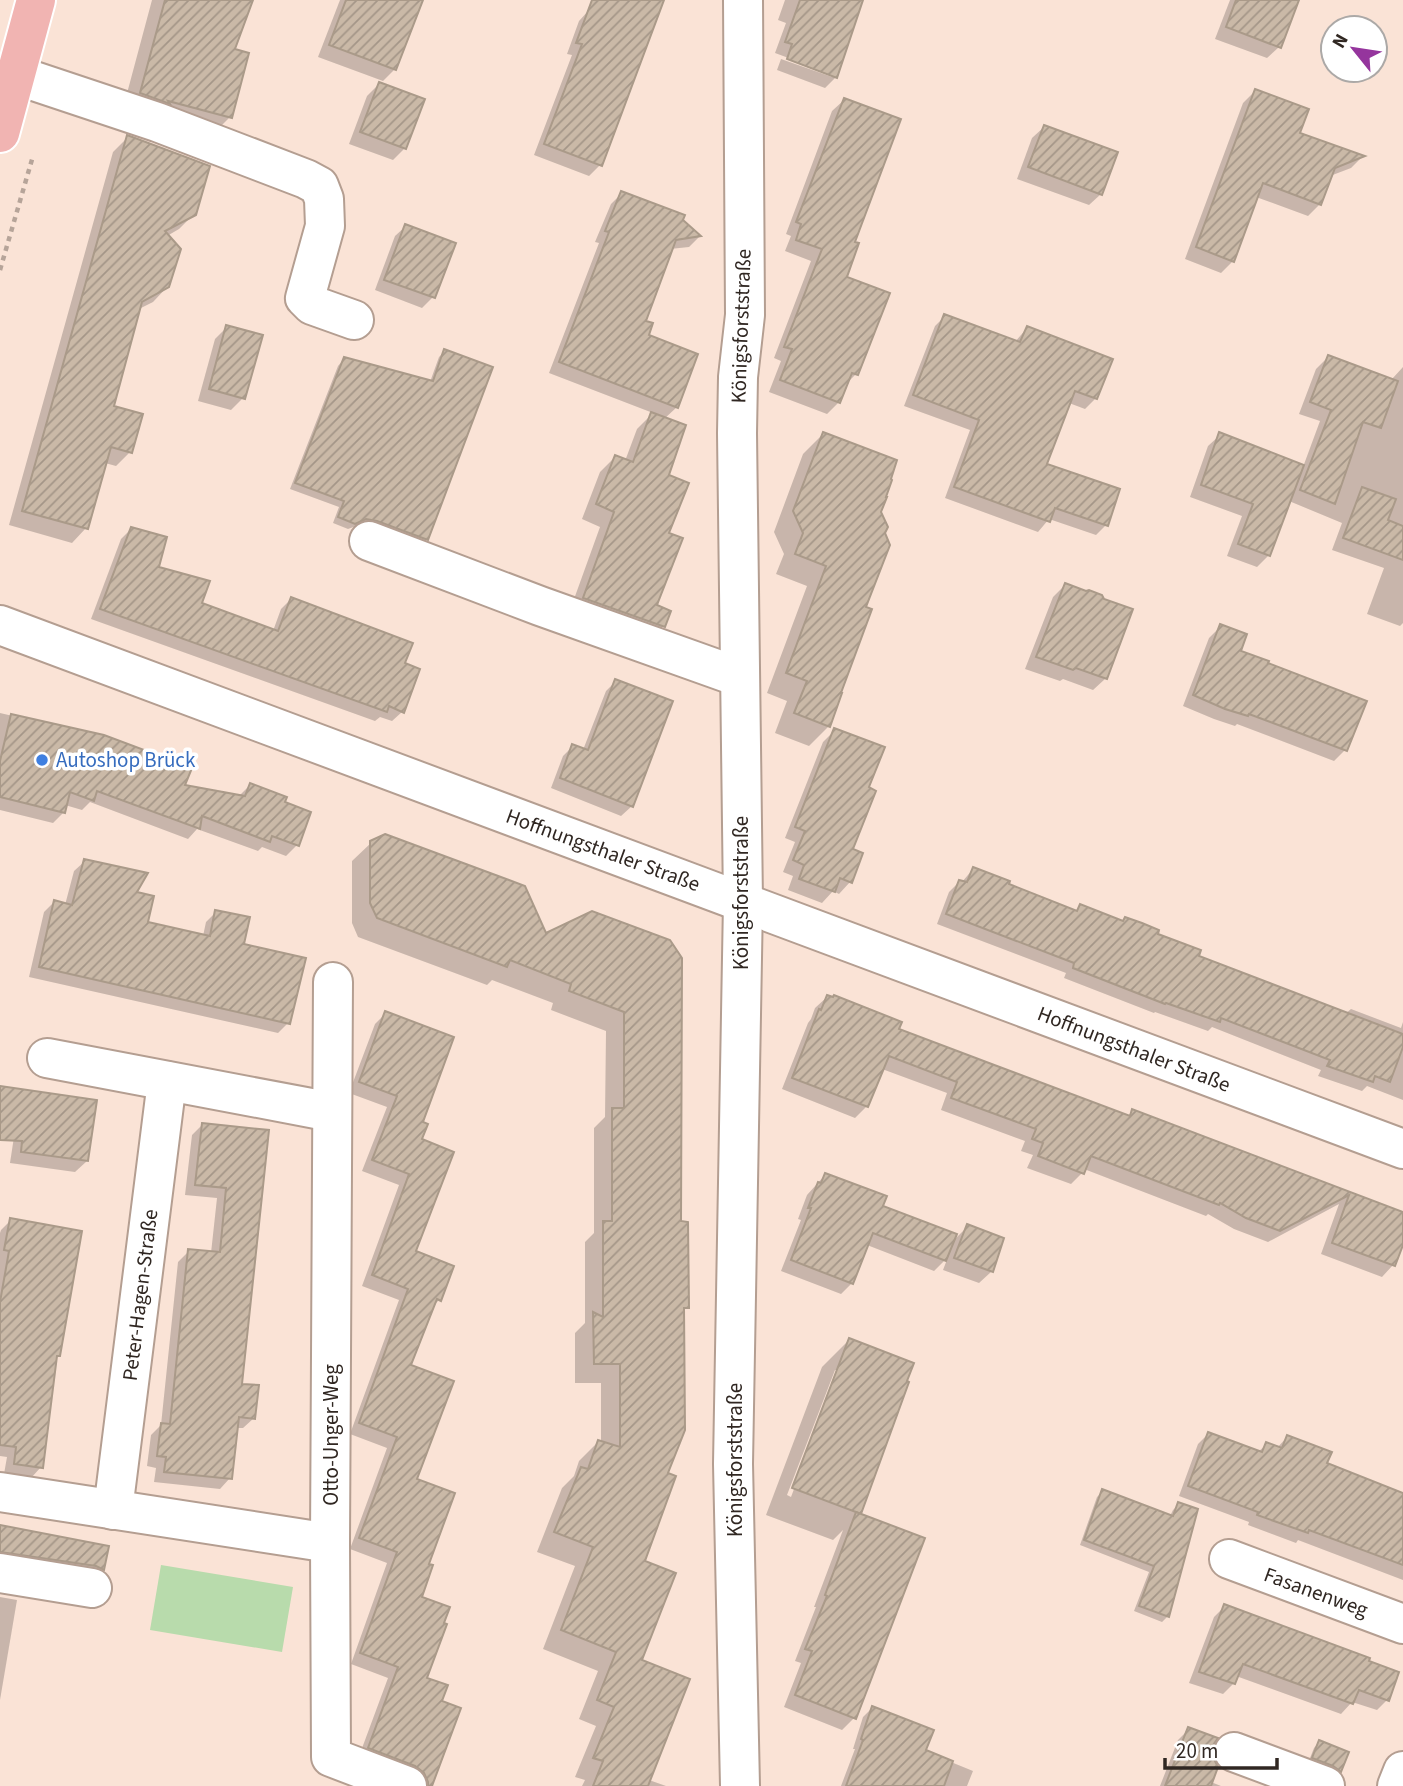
<svg xmlns="http://www.w3.org/2000/svg" width="1403" height="1786" viewBox="0 0 1403 1786" font-family="'Source Sans 3',sans-serif">
<style>
.park{fill:#b8dbac}
.shadow{fill:#0003;fill-rule:evenodd}
.building{fill:url(#building-hatch);stroke:#aa9a89;stroke-width:2}
.lines{fill:none;stroke-linecap:round;stroke-linejoin:round}
.minor-casing{stroke:#b49e91;stroke-width:42}
.major-casing{stroke:#fff;stroke-width:42}
.path{stroke:#b6a499;stroke-width:4.5;stroke-dasharray:5 5;stroke-linecap:butt}
.minor{stroke:#fff;stroke-width:38}
.major{stroke:#f1b4b2;stroke-width:38}
.shop-dot{fill:#3f7fe0;stroke:#fff;stroke-width:2.5}
.labels{text-anchor:middle;dominant-baseline:central;stroke-width:7;stroke-linejoin:round;paint-order:stroke}
.street-label{font-size:21px;fill:#302722;stroke:#fff}
.shop-label{font-size:21px;fill:#366cbe;stroke:#fff;text-anchor:start}
</style>
<defs>
<pattern id="building-hatch" width="6" height="6" patternUnits="userSpaceOnUse" patternTransform="scale(1.75)"><rect width="6" height="6" fill="#cab9a7"/><path d="M-1 1l2-2M0 6l6-6M5 7l2-2" fill="none" stroke="#a49688"/></pattern>
</defs>
<rect width="100%" height="100%" fill="#fae3d6"/>
<!-- park -->
<polygon class="park" points="161,1565 293,1587 282,1652 150,1630"/>
<!-- shadow -->
<g class="shadow">
<polygon points="152,0 252,0 233,50 230,117 211,136 122,112"/>
<polygon points="340,0 408,0 395,69 383,81 318,57"/>
<polygon points="593,0 663,0 600,165 589,176 534,155 572,55 567,54 579,21 589,10"/>
<polygon points="785,0 861,0 836,77 825,88 777,70 781,59 832,77 832,74 775,53 786,23 778,20"/>
<polygon points="1230,0 1297,0 1279,47 1267,58 1215,39"/>
<polygon points="379,84 405,148 393,160 349,144 367,96"/>
<polygon points="1255,91 1298,134 1362,157 1351,168 1330,176 1320,204 1308,216 1256,197 1233,261 1221,273 1185,259 1243,103"/>
<polygon points="844,100 853,243 845,278 856,374 845,385 839,402 827,414 769,392 781,361 774,358 811,261 785,251 791,236 786,234 832,111"/>
<polygon points="1044,127 1101,194 1089,205 1017,179 1032,138"/>
<polygon points="128,137 194,214 179,229 167,236 168,286 153,302 139,309 112,407 130,452 116,466 105,463 86,528 72,543 9,525 113,152"/>
<polygon points="622,193 681,220 699,237 689,247 670,249 644,322 647,336 677,407 664,419 667,476 655,606 663,626 648,641 569,613 600,527 582,519 600,472 615,457 625,461 637,429 653,413 549,373 599,243 595,242 611,204"/>
<polygon points="406,226 453,244 433,297 422,308 375,290 395,236"/>
<polygon points="945,316 1015,342 1027,328 1111,360 1096,398 1085,409 1069,403 1045,465 1106,525 1096,535 1049,519 1038,532 945,498 970,430 904,406 935,326"/>
<polygon points="227,327 243,398 231,410 198,401 215,339"/>
<polygon points="445,351 427,539 421,545 370,526 359,525 348,529 333,523 339,507 290,489 338,366 344,359 430,382 439,357"/>
<polygon points="1328,357 1392,379 1403,367 1403,623 1400,626 1367,614 1384,568 1332,550 1342,523 1289,501 1269,555 1257,567 1227,556 1242,516 1190,497 1208,446 1220,435 1303,467 1320,421 1299,414 1316,369"/>
<polygon points="823,434 879,512 864,608 829,726 809,746 775,733 787,701 767,693 807,586 776,574 784,554 774,532 803,454"/>
<polygon points="131,529 157,568 200,604 273,631 281,609 291,599 403,664 402,712 392,721 380,717 375,721 91,619 121,539"/>
<polygon points="1065,585 1131,610 1105,679 1093,690 1063,679 1060,681 1025,669 1053,597"/>
<polygon points="1221,626 1239,652 1345,750 1334,761 1237,724 1235,726 1214,719 1183,706 1209,638"/>
<polygon points="616,681 632,806 621,816 551,788 563,756 573,746 583,750 606,691"/>
<polygon points="0,713 104,737 183,786 239,796 250,785 283,803 297,845 286,856 262,847 258,851 197,829 188,839 90,802 82,810 65,805 64,812 53,823 0,810"/>
<polygon points="835,730 866,788 851,850 861,854 850,882 839,894 833,891 822,903 788,890 793,876 783,872 795,842 785,838 823,742"/>
<polygon points="372,842 545,935 668,942 680,1223 687,1307 683,1311 666,1474 643,1562 640,1661 649,1780 666,1786 582,1786 585,1780 575,1777 596,1726 579,1719 598,1671 543,1649 575,1566 537,1552 562,1488 574,1476 579,1461 598,1442 601,1443 601,1383 575,1383 575,1333 585,1323 585,1242 594,1233 594,1128 605,1117 606,1031 551,1010 553,1003 492,980 487,985 358,937 352,923 352,861"/>
<polygon points="85,861 135,893 146,923 203,936 206,922 216,912 242,945 288,1023 278,1033 29,977 44,912 54,902 65,905 74,871"/>
<polygon points="973,869 1007,885 1075,912 1080,906 1155,935 1196,958 1345,1014 1351,1009 1401,1028 1403,1022 1403,1100 1367,1086 1362,1091 1318,1076 1321,1070 1212,1027 1208,1031 1155,1012 1154,1013 1064,978 1066,973 937,924 949,892 959,882 962,882"/>
<polygon points="827,997 897,1030 1127,1117 1133,1111 1403,1214 1403,1240 1393,1265 1382,1277 1321,1254 1339,1204 1268,1242 1234,1229 1208,1214 1206,1216 1084,1169 1082,1173 1071,1184 1027,1168 1033,1155 1021,1151 1025,1141 941,1110 947,1093 882,1069 867,1106 855,1118 782,1089 808,1023 811,1019 815,1008"/>
<polygon points="386,1013 421,1123 414,1252 439,1300 432,1307 409,1366 415,1480 426,1565 420,1598 424,1679 440,1702 430,1776 426,1786 415,1786 358,1759 388,1678 351,1664 387,1563 350,1549 387,1448 350,1434 399,1300 362,1286 399,1185 362,1171 387,1107 349,1093 375,1024"/>
<polygon points="19,1104 87,1161 75,1172 10,1163"/>
<polygon points="202,1125 267,1131 240,1385 254,1418 243,1428 236,1428 230,1478 220,1489 154,1482 156,1468 147,1466 151,1435 161,1425 178,1262 189,1251 211,1253 217,1198 185,1195 192,1135"/>
<polygon points="825,1175 881,1207 952,1242 967,1227 1001,1239 991,1272 979,1283 943,1270 948,1257 934,1271 867,1245 852,1283 841,1294 781,1271 801,1220 798,1219 807,1195"/>
<polygon points="11,1220 59,1356 55,1359 41,1467 31,1478 4,1474 7,1457 0,1456 0,1233 1,1230"/>
<path d="M849,1340L860,1513L854,1718L842,1730L784,1707L801,1663L795,1661L816,1607H814L843,1530L833,1540L766,1515L822,1367ZM835,1370H839L791,1497L787,1495Z"/>
<polygon points="1208,1434 1258,1452 1267,1444 1277,1448 1287,1437 1325,1464 1403,1495 1403,1580 1298,1540 1296,1543 1248,1525 1249,1522 1179,1496 1198,1444"/>
<polygon points="1103,1491 1170,1516 1173,1510 1179,1504 1168,1616 1162,1622 1134,1611 1149,1572 1080,1545 1097,1497"/>
<polygon points="0,1526 107,1547 102,1569 92,1580 0,1563"/>
<polygon points="0,1597 17,1600 0,1700"/>
<polygon points="1225,1606 1387,1700 1377,1710 1352,1702 1341,1714 1236,1676 1234,1683 1223,1694 1189,1683 1214,1617"/>
<polygon points="872,1708 924,1751 973,1771 967,1786 841,1786 855,1749 853,1749 863,1717"/>
<polygon points="1189,1729 1212,1744 1211,1782 1221,1786 1160,1786 1178,1740"/>
<polygon points="1319,1742 1340,1771 1335,1776 1308,1763 1314,1748"/>
</g>
<!-- building -->
<g class="building">
<polygon points="165,0 253,0 235,49 249,53 232,118 168,101 170,104 140,93"/>
<polygon points="346,0 423,0 396,70 329,45"/>
<polygon points="592,0 664,0 602,166 544,144 582,44 576,43"/>
<polygon points="800,0 863,0 837,78 787,59 792,44 785,42"/>
<polygon points="1236,0 1299,0 1281,48 1226,27"/>
<polygon points="379,82 425,99 406,149 360,132"/>
<polygon points="1255,89 1309,109 1300,133 1365,156 1335,168 1321,205 1263,183 1234,262 1196,247"/>
<polygon points="844,98 901,119 855,242 859,243 847,277 890,293 858,375 852,373 840,403 780,380 792,349 784,347 822,249 796,240 801,224 796,222"/>
<polygon points="1044,125 1118,152 1102,195 1028,167"/>
<polygon points="127,135 210,166 196,215 165,231 181,249 169,287 142,302 114,406 143,414 132,453 111,447 88,529 22,511"/>
<polygon points="621,191 685,215 683,220 701,236 676,240 646,321 653,323 649,335 698,354 678,408 559,362 609,232 605,231"/>
<polygon points="405,224 456,243 435,298 384,280"/>
<polygon points="944,314 1020,342 1027,326 1113,359 1097,399 1075,391 1047,464 1120,489 1108,526 1055,508 1050,522 954,487 979,420 913,395"/>
<polygon points="226,325 263,335 245,399 209,389"/>
<polygon points="444,349 493,367 428,540 377,521 366,519 355,524 338,517 344,501 295,483 344,357 433,381"/>
<polygon points="1328,355 1398,381 1381,428 1363,422 1335,504 1300,490 1331,410 1310,402"/>
<polygon points="651,412 686,425 669,475 689,483 669,533 683,538 657,605 671,611 665,627 583,598 614,512 596,504 615,455 633,462"/>
<polygon points="823,432 897,460 891,479 892,480 886,497 887,497 881,512 888,527 885,533 890,545 866,607 872,609 841,693 842,693 830,727 794,713 807,681 786,673 826,566 795,554 803,533 793,511"/>
<polygon points="1219,432 1304,465 1270,556 1238,544 1253,504 1201,485"/>
<polygon points="1362,487 1396,499 1388,520 1403,526 1403,560 1343,538"/>
<polygon points="131,527 167,537 159,567 210,581 202,603 278,631 291,597 413,643 405,663 420,669 404,713 389,706 387,712 100,609"/>
<polygon points="1065,583 1086,591 1089,590 1102,595 1104,599 1133,609 1107,679 1076,668 1073,670 1036,657"/>
<polygon points="1220,624 1247,634 1241,651 1269,661 1268,663 1367,701 1347,751 1249,714 1248,716 1225,709 1193,695"/>
<polygon points="615,679 673,701 633,807 560,778 572,744 588,750"/>
<polygon points="11,714 104,735 192,768 185,785 245,796 250,783 287,797 285,802 311,812 299,846 272,836 270,842 202,816 200,829 97,791 94,801 70,792 65,813 0,797 0,761"/>
<polygon points="834,728 885,747 869,787 876,791 853,849 863,853 852,883 840,878 835,892 799,879 804,865 793,860 805,831 795,827"/>
<polygon points="385,834 525,886 546,933 592,911 670,940 682,958 681,1221 688,1222 689,1308 684,1308 685,1430 668,1473 676,1476 645,1561 676,1573 642,1660 690,1679 648,1786 593,1786 603,1761 593,1758 614,1707 597,1700 616,1652 561,1630 593,1547 554,1532 581,1467 588,1469 598,1440 620,1447 620,1364 594,1364 593,1312 603,1317 603,1221 612,1221 612,1108 624,1108 624,1012 569,991 571,984 510,960 507,967 377,918 370,903 370,841"/>
<polygon points="84,859 148,873 137,892 154,896 148,922 210,936 215,910 250,917 244,944 306,958 290,1024 39,967 54,900 72,905"/>
<polygon points="973,867 1010,881 1009,884 1077,911 1080,904 1123,921 1125,917 1142,923 1159,930 1158,934 1201,950 1199,956 1403,1034 1403,1047 1390,1082 1375,1076 1373,1082 1327,1066 1330,1060 1221,1018 1220,1022 1166,1003 1165,1004 1073,968 1074,963 946,914 959,880 967,882"/>
<polygon points="827,995 833,997 834,995 902,1022 899,1029 989,1063 1130,1116 1132,1109 1403,1212 1403,1245 1395,1266 1332,1243 1349,1195 1280,1231 1246,1218 1220,1203 1219,1205 1091,1156 1084,1174 1038,1156 1043,1143 1032,1139 1036,1129 951,1098 957,1082 889,1056 868,1107 792,1078 819,1009 821,1010"/>
<polygon points="385,1011 454,1037 423,1122 428,1124 422,1139 454,1152 416,1251 454,1266 441,1301 437,1299 411,1365 454,1381 417,1479 455,1493 429,1564 433,1565 422,1597 450,1607 444,1623 447,1624 427,1678 448,1685 442,1701 461,1708 432,1786 428,1786 428,1782 424,1773 415,1766 368,1748 398,1667 360,1653 397,1552 359,1538 397,1437 359,1423 408,1289 372,1275 409,1174 372,1160 397,1096 359,1082"/>
<polygon points="0,1086 97,1100 88,1161 21,1152 22,1141 0,1140"/>
<polygon points="202,1123 269,1130 242,1384 259,1385 255,1419 239,1417 232,1479 164,1472 166,1457 157,1456 161,1423 170,1424 188,1249 220,1252 226,1188 195,1185"/>
<polygon points="825,1173 887,1196 883,1206 957,1234 946,1261 873,1233 853,1284 791,1260 811,1208 808,1208 818,1182 821,1183"/>
<polygon points="10,1218 82,1231 60,1356 57,1356 43,1468 14,1464 16,1447 0,1445 0,1302 9,1251 4,1250"/>
<polygon points="967,1224 1004,1238 993,1272 954,1258"/>
<polygon points="849,1338 914,1363 907,1381 909,1382 861,1514 792,1488"/>
<polygon points="1208,1432 1262,1452 1266,1442 1282,1448 1287,1435 1332,1452 1327,1463 1403,1493 1403,1565 1309,1530 1308,1533 1257,1515 1258,1512 1188,1486"/>
<polygon points="1102,1489 1173,1516 1178,1502 1198,1509 1169,1617 1139,1606 1154,1566 1084,1540"/>
<polygon points="856,1512 925,1538 856,1719 795,1695 812,1651 805,1649 827,1596 825,1595"/>
<polygon points="0,1525 109,1546 104,1570 96,1566 0,1552"/>
<polygon points="1224,1604 1370,1658 1369,1661 1399,1672 1389,1701 1359,1690 1353,1704 1243,1664 1235,1684 1199,1672"/>
<polygon points="872,1706 934,1730 926,1750 953,1761 944,1786 846,1786 863,1740 861,1739"/>
<polygon points="1188,1727 1218,1738 1213,1745 1212,1755 1218,1767 1211,1786 1165,1786"/>
<polygon points="1319,1740 1349,1752 1341,1772 1333,1766 1312,1758"/>
</g>
<g class="lines">
<!-- minor casing -->
<g class="minor-casing">
<g id="minor">
<polyline points="16,75 157,122 306,179 319,186 324,199 325,226 305,298 312,305 354,320"/>
<polyline points="369,541 540,606 739,677"/>
<polyline points="0,625 1403,1149"/>
<polyline points="333,982 330,1543 331,1757 407,1786"/>
<polyline points="47,1058 332,1112"/>
<polyline points="0,1492 330,1543"/>
<polyline points="113,1510 167,1081"/>
<polyline points="1229,1559 1403,1624"/>
<polyline points="0,1573 92,1588"/>
<polyline points="1234,1752 1325,1786"/>
<polyline points="740,1786 733,1464 743,902 737,433 738,377 745,315 743,0"/>
<polyline points="1397,1786 1403,1771"/>
</g>
</g>
<!-- major casing -->
<g class="major-casing">
<polyline id="major" points="0,133 36,0"/>
</g>
<!-- path -->
<polyline class="path" points="0,270 33,156"/>
<!-- minor -->
<use href="#minor" class="minor"/>
<!-- major -->
<use href="#major" class="major"/>
</g>
<!-- markers -->
<circle class="shop-dot" cx="42" cy="760" r="7"/>
<g class="labels">
<!-- street labels -->
<g class="street-label">
<text transform="translate(741 326) rotate(-88)">Königsforststraße</text>
<text transform="translate(603 850) rotate(20)">Hoffnungsthaler Straße</text>
<text transform="translate(741 893) rotate(-90)">Königsforststraße</text>
<text transform="translate(1134 1049) rotate(21)">Hoffnungsthaler Straße</text>
<text transform="translate(140 1295) rotate(-83)">Peter-Hagen-Straße</text>
<text transform="translate(331 1435) rotate(-90)">Otto-Unger-Weg</text>
<text transform="translate(735 1460) rotate(-90)">Königsforststraße</text>
<text transform="translate(1316 1592) rotate(20)">Fasanenweg</text>
</g>
<!-- shop labels -->
<g class="shop-label">
<text x="56" y="760">Autoshop Brück</text>
</g>
</g>
<!-- north arrow -->
<g transform="translate(1354 49) rotate(300)"><circle r="33" fill="#ffffff" stroke="#aca9a7" stroke-width="2"/>
<path d="M0-5L12 26L0 18L-12 26Z" fill="#95359d"/>
<text y="-10" font-size="19" font-weight="bold" text-anchor="middle" fill="#302722">N</text>
</g>
<!-- scale -->
<path d="M1165 1758v10h112v-10" fill="none" stroke="#302722" stroke-width="3.5"/>
<text x="1176" y="1758" font-size="21" fill="#302722" stroke="#ffffff" stroke-width="5" paint-order="stroke">20 m</text>
</svg>
